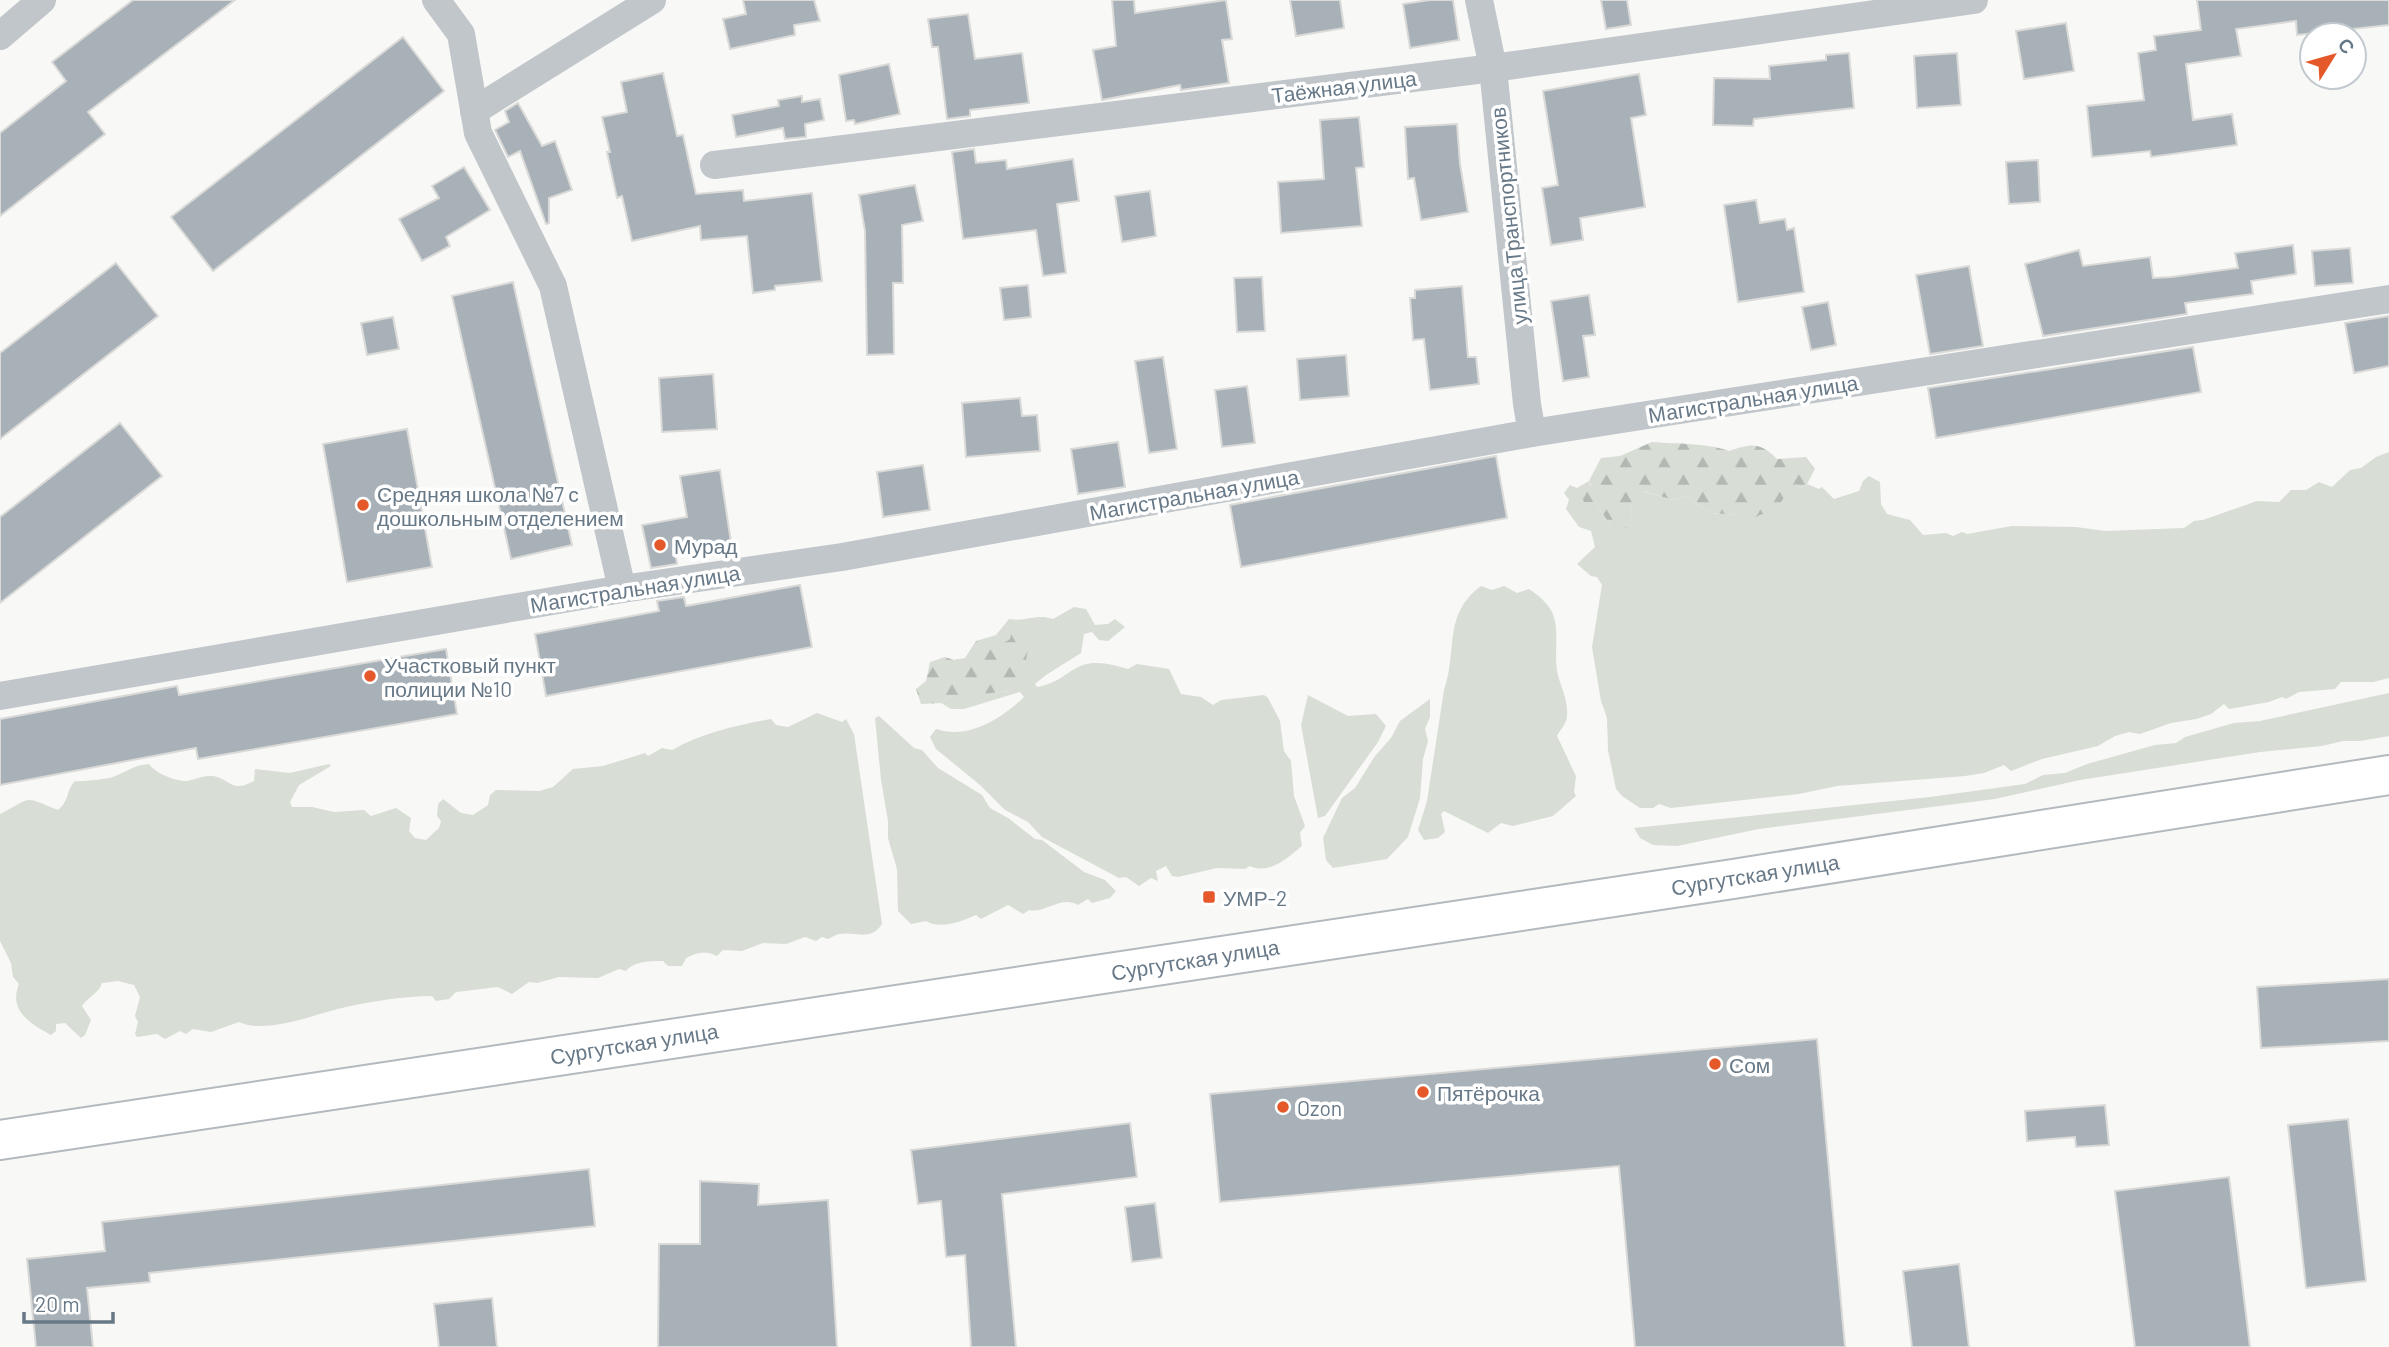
<svg xmlns="http://www.w3.org/2000/svg" width="2389" height="1347" viewBox="0 0 2389 1347" font-family="Barlow,sans-serif">
<style>
.grass{fill:#d8ddd5}
.forest{fill:url(#forest-firs)}
.building{fill:#a8b1b7;stroke:#dadad8;stroke-width:2}
.lines{fill:none;stroke-linecap:round;stroke-linejoin:round}
.secondary-casing{stroke:#b4b9be;stroke-width:42}
.minor{stroke:#c1c6ca;stroke-width:28}
.secondary{stroke:#fff;stroke-width:38}
.poi-dot{fill:#e4582a;stroke:#fff;stroke-width:2.5}
.labels{text-anchor:middle;dominant-baseline:central;stroke-width:7;stroke-linejoin:round;paint-order:stroke}
.street-label{font-size:21px;fill:#677887;stroke:#fff}
.poi-label{font-size:21px;fill:#677887;stroke:#fff;text-anchor:start}
</style>
<defs>
<pattern id="forest-firs" width="22" height="20" patternUnits="userSpaceOnUse" patternTransform="scale(1.75)"><rect width="22" height="20" fill="#d8ddd5"/><path d="M5 1l3.5 6h-7zM16 11l3.5 6h-7z" fill="#b3b8b2"/></pattern>
</defs>
<rect width="100%" height="100%" fill="#f8f8f6"/>
<!-- grass -->
<g class="grass">
<polygon points="2389,452 2389,678 2373,682 2341,682 2335,689 2299,692 2286,699 2282,697 2269,702 2229,709 2224,704 2211,714 2196,719 2171,723 2140,734 2129,732 2115,736 2098,746 2042,759 2011,771 2004,765 1984,773 1965,776 1837,786 1799,794 1671,808 1659,804 1653,808 1640,808 1622,796 1616,789 1608,750 1607,718 1601,701 1592,647 1602,585 1597,577 1591,576 1577,564 1595,547 1591,531 1579,527 1566,509 1569,500 1564,493 1570,485 1577,488 1589,481 1595,502 1611,526 1633,522 1630,508 1642,491 1673,500 1686,496 1710,513 1760,516 1783,500 1787,490 1796,484 1802,488 1807,484 1819,489 1822,487 1834,499 1859,491 1863,481 1869,476 1880,482 1881,504 1887,514 1910,520 1923,535 1946,533 1953,536 1962,532 1967,534 2012,526 2076,527 2105,531 2184,528 2194,521 2203,520 2257,501 2279,502 2291,490 2306,490 2319,482 2332,487 2350,470 2361,468 2376,457"/>
<path d="M1481,586L1492,590L1504,586L1517,593L1529,589C1538,595 1547,602 1552,612C1561,632 1552,658 1559,679C1563,691 1568,703 1567,716C1567,723 1560,730 1557,736L1576,776L1574,792L1576,796L1553,816L1513,826L1501,823L1488,833L1444,811L1441,814L1445,832L1438,838L1424,840L1418,830L1427,801L1444,690C1458,652 1442,615 1481,586Z"/>
<path d="M1074,607L1086,609L1095,625L1108,624L1115,619L1125,627L1108,641L1099,640L1092,632L1084,634L1081,653L1046,675L1035,684L1037,687C1060,683 1065,672 1083,665C1097,660 1115,665 1128,669L1137,664L1169,669L1181,694L1201,697L1213,705L1221,700L1264,695L1268,698L1280,721L1284,751L1291,761L1294,796L1305,826L1300,833L1302,846C1287,858 1270,875 1250,866L1245,869L1217,868L1178,877L1172,876L1166,866L1156,871L1158,881L1151,878L1139,886L1126,877L1119,878L1042,837L1028,822L1005,810L980,785L936,749L930,737L936,729C968,740 1001,719 1024,697L1020,692L964,709H951L941,703L952,696L964,702L983,694L1010,691V639L1005,642L996,635L1009,619C1027,622 1037,613 1053,619Z"/>
<polygon points="2389,693 2389,736 2360,741 2343,741 2322,746 2260,752 2080,780 1995,799 1759,829 1677,846 1653,845 1640,838 1634,828 1930,797 2025,784 2043,775 2065,773 2087,764 2155,745 2176,743 2185,737 2234,723 2260,721"/>
<polygon points="1308,695 1348,716 1376,714 1386,726 1378,742 1325,816 1318,818 1301,725"/>
<polygon points="1430,699 1430,717 1425,729 1428,741 1423,759 1420,798 1408,837 1387,859 1333,868 1326,860 1323,838 1342,798 1355,788 1375,756 1391,738 1400,721"/>
<path d="M817,713L842,722L846,719L854,734L882,924C870,942 857,931 839,934C835,935 832,937 828,939L822,937L816,941L805,937L786,944L763,943L742,951L723,950L717,956C705,950 698,952 686,958L682,966H668L663,961C651,961 634,961 626,971L619,969L598,978L559,977L537,983L529,982L512,994L498,987L456,992L449,999L436,1001L432,996C404,996 374,1001 346,1007C318,1013 266,1035 239,1022L211,1032L193,1029L186,1034L180,1031L165,1039L157,1034L137,1037L135,1034L138,1022L135,1016L140,997L134,985L118,981L102,983C99,993 89,996 82,1006L91,1020L85,1035L81,1038L65,1023L56,1024V1031L51,1035C31,1024 8,1011 19,984L13,977L11,963L0,941V814C33,797 22,795 58,810C70,800 66,790 75,781C81,782 107,779 113,777C127,772 133,765 149,764C155,773 173,780 184,781C193,781 202,775 212,776C231,778 230,794 254,781L255,769L290,773L329,764L331,766L299,785L290,802L292,807H312L334,812L364,810L371,816L396,808L411,818L409,831L415,838L426,840L439,828L441,821L437,816L438,804L443,799L461,813L473,815L488,805L490,795L496,790L539,791L553,787L573,769L603,766L645,753L648,756L662,748L672,750C701,733 738,725 771,719L776,725L788,727Z"/>
<path d="M879,716L914,748L922,750L938,768L982,795L990,808L1008,818L1035,839L1042,840L1084,872L1105,880L1116,891L1110,898L1092,903L1088,899L1078,905C1061,895 1045,914 1029,910L1023,914L1008,905L981,919L976,915C962,921 941,930 926,921L911,924L898,911L897,869L888,838V821L881,780L875,718Z"/>
</g>
<!-- forest -->
<g class="forest">
<path d="M1652,442C1677,444 1708,443 1729,451C1751,444 1759,441 1777,459L1806,457L1815,469L1807,484L1802,488L1796,484C1790,489 1788,491 1784,498C1778,508 1761,516 1749,519L1740,515L1710,513L1686,496L1673,500L1643,491L1630,508L1633,522L1627,528L1611,526L1595,502H1584L1582,497L1591,485L1589,481L1601,458L1620,456Z"/>
<polygon points="1017,629 1030,639 1026,660 1031,667 1029,679 1010,691 983,694 964,703 952,696 941,703 921,704 916,689 926,681 930,662 945,657 954,660 965,658 976,641 996,635 1005,642 1010,639 1012,631"/>
</g>
<!-- building -->
<g class="building">
<polygon points="133,0 235,0 88,112 105,134 0,216 0,133 66,81 52,62"/>
<polygon points="743,0 814,0 820,21 794,25 795,35 730,49 723,19 746,14"/>
<polygon points="1112,0 1134,0 1135,13 1226,0 1232,39 1222,40 1229,83 1181,90 1180,85 1102,100 1093,50 1116,46"/>
<polygon points="1290,0 1340,0 1344,28 1296,36"/>
<polygon points="1430,0 1453,0 1459,40 1410,48 1403,4"/>
<polygon points="1601,0 1627,0 1631,25 1606,29"/>
<polygon points="2197,0 2389,0 2389,25 2297,35 2296,21 2236,29 2241,56 2186,64 2193,120 2232,114 2237,145 2151,157 2150,151 2092,157 2087,106 2144,100 2138,53 2156,50 2154,36 2201,30"/>
<polygon points="968,14 975,59 1022,53 1029,103 970,110 970,116 947,119 938,47 932,47 928,19"/>
<polygon points="2066,23 2074,71 2024,79 2016,31"/>
<polygon points="403,37 444,91 213,271 171,217"/>
<polygon points="1849,53 1854,108 1754,119 1753,126 1713,125 1714,78 1770,79 1769,66 1826,60 1826,55"/>
<polygon points="1957,53 1961,105 1917,108 1914,56"/>
<polygon points="889,64 900,114 855,124 854,120 846,121 839,75"/>
<polygon points="663,73 677,136 683,135 696,194 743,190 744,201 812,193 822,281 775,286 775,290 753,293 747,236 701,240 700,226 632,241 622,196 617,198 607,152 610,152 602,117 627,112 621,82"/>
<polygon points="1639,74 1646,115 1631,118 1645,207 1580,218 1583,240 1551,245 1542,188 1558,185 1543,91"/>
<polygon points="802,96 802,102 820,99 824,120 805,124 806,137 785,139 783,128 736,137 732,115 779,106 778,100"/>
<polygon points="518,103 542,146 555,141 572,190 549,198 549,223 546,224 520,151 508,157 495,130 509,122 505,111"/>
<polygon points="1359,117 1364,167 1356,168 1362,226 1281,233 1278,182 1324,179 1320,120"/>
<polygon points="1457,124 1460,164 1468,212 1421,220 1414,178 1408,179 1405,127"/>
<polygon points="974,149 976,163 1006,160 1007,169 1073,159 1079,201 1057,204 1066,273 1043,276 1036,230 963,239 952,152"/>
<polygon points="2038,160 2040,202 2009,204 2006,162"/>
<polygon points="464,167 490,210 446,237 450,246 422,261 399,219 439,198 432,186"/>
<polygon points="915,185 923,221 902,225 903,283 893,283 894,354 867,355 865,231 859,195"/>
<polygon points="1150,191 1156,236 1122,242 1115,196"/>
<polygon points="1756,200 1760,223 1785,219 1787,230 1794,228 1804,292 1738,302 1724,205"/>
<polygon points="2293,245 2296,274 2251,281 2253,294 2185,303 2187,314 2043,336 2025,264 2079,250 2083,266 2150,257 2153,278 2171,277 2238,268 2235,253"/>
<polygon points="2350,248 2353,283 2315,286 2312,251"/>
<polygon points="116,263 158,316 0,439 0,353"/>
<polygon points="1969,266 1983,346 1930,354 1916,275"/>
<polygon points="1262,277 1265,331 1237,332 1234,278"/>
<polygon points="513,282 572,545 511,559 452,296"/>
<polygon points="1028,285 1031,317 1004,320 1000,288"/>
<polygon points="1462,286 1468,357 1476,357 1479,384 1430,390 1424,339 1413,340 1410,298 1415,298 1415,290"/>
<polygon points="1589,295 1595,335 1583,336 1589,377 1563,381 1551,301"/>
<polygon points="1828,302 1836,345 1811,350 1802,307"/>
<polygon points="2389,316 2389,366 2354,373 2345,323"/>
<polygon points="393,317 399,349 367,355 361,323"/>
<polygon points="2193,347 2201,392 1936,438 1928,388"/>
<polygon points="1346,355 1349,396 1300,400 1297,359"/>
<polygon points="1163,357 1177,449 1149,453 1135,361"/>
<polygon points="713,374 717,429 662,432 659,378"/>
<polygon points="1247,386 1255,443 1222,447 1215,390"/>
<polygon points="1020,398 1022,416 1037,415 1040,451 966,457 962,403"/>
<polygon points="120,423 162,476 0,603 0,517"/>
<polygon points="407,429 432,567 347,582 323,444"/>
<polygon points="1118,442 1125,487 1078,494 1071,449"/>
<polygon points="1496,456 1507,518 1241,567 1230,505"/>
<polygon points="923,465 930,510 883,517 877,472"/>
<polygon points="720,470 731,542 675,550 677,564 651,568 642,525 687,517 680,476"/>
<polygon points="800,585 812,647 546,696 535,634 659,611 657,601 684,597 686,606"/>
<polygon points="446,649 457,714 198,759 196,748 0,785 0,719 177,686 179,695"/>
<polygon points="2389,979 2389,1041 2261,1048 2257,987"/>
<polygon points="1817,1039 1845,1347 1635,1347 1619,1166 1220,1202 1210,1094"/>
<polygon points="2105,1105 2109,1145 2076,1147 2075,1137 2027,1141 2025,1111"/>
<polygon points="2348,1119 2366,1281 2306,1288 2288,1125"/>
<polygon points="1130,1123 1137,1177 1002,1194 1016,1347 971,1347 965,1255 946,1257 941,1201 918,1204 911,1150"/>
<polygon points="589,1169 595,1226 149,1273 150,1282 87,1288 93,1347 36,1347 27,1259 105,1251 102,1222"/>
<polygon points="2229,1177 2250,1347 2135,1347 2115,1191"/>
<polygon points="700,1181 759,1184 758,1205 828,1200 837,1347 658,1347 659,1244 700,1244"/>
<polygon points="1155,1203 1162,1258 1132,1262 1125,1207"/>
<polygon points="1959,1264 1969,1347 1912,1347 1903,1271"/>
<polygon points="492,1298 497,1347 439,1347 434,1304"/>
</g>
<g class="lines">
<!-- secondary casing -->
<g class="secondary-casing">
<polyline id="secondary" points="0,1140 1733,879 2389,775"/>
</g>
<!-- minor -->
<g class="minor">
<polyline points="436,0 461,34 478,133 553,286 622,589"/>
<polyline points="1479,0 1493,68 1527,404 1532,433"/>
<polyline points="0,36 42,0"/>
<polyline points="474,111 652,0"/>
<polyline points="714,165 1493,68 1974,0"/>
<polyline points="0,696 622,589 842,557 1532,433 2389,299"/>
</g>
<!-- secondary -->
<use href="#secondary" class="secondary"/>
</g>
<!-- markers -->
<g class="poi-dot">
<circle cx="363" cy="505" r="7"/>
<circle cx="660" cy="545" r="7"/>
<circle cx="370" cy="676" r="7"/>
<rect x="1202" y="890" width="14" height="14" rx="3.5"/>
<circle cx="1715" cy="1064" r="7"/>
<circle cx="1423" cy="1092" r="7"/>
<circle cx="1283" cy="1107" r="7"/>
</g>
<g class="labels">
<!-- street labels -->
<g class="street-label">
<text transform="translate(1344 86) rotate(-7)">Таёжная улица</text>
<text transform="translate(1508 216) rotate(-96)">улица Транспортников</text>
<text transform="translate(1753 398) rotate(-9)">Магистральная улица</text>
<text transform="translate(1194 494) rotate(-10)">Магистральная улица</text>
<text transform="translate(635 588) rotate(-9)">Магистральная улица</text>
<text transform="translate(1755 874) rotate(-9)">Сургутская улица</text>
<text transform="translate(1195 959) rotate(-9)">Сургутская улица</text>
<text transform="translate(634 1043) rotate(-9)">Сургутская улица</text>
</g>
<!-- poi labels -->
<g class="poi-label">
<text x="377" y="493">Средняя школа №7 с<tspan x="377" dy="24">дошкольным отделением</tspan></text>
<text x="674" y="545">Мурад</text>
<text x="384" y="664">Участковый пункт<tspan x="384" dy="24">полиции №10</tspan></text>
<text x="1223" y="897">УМР-2</text>
<text x="1729" y="1064">Сом</text>
<text x="1437" y="1092">Пятёрочка</text>
<text x="1297" y="1107">Ozon</text>
</g>
</g>
<!-- north arrow -->
<g transform="translate(2333 56) rotate(53)"><circle r="33" fill="#ffffff" stroke="#c2c9cf" stroke-width="2"/>
<path d="M0-5L12 26L0 18L-12 26Z" fill="#e4582a"/>
<text y="-10" font-size="19" font-weight="bold" text-anchor="middle" fill="#677887">С</text>
</g>
<!-- scale -->
<path d="M24 1312v10h89v-10" fill="none" stroke="#677887" stroke-width="3.5"/>
<text x="35" y="1312" font-size="21" fill="#677887" stroke="#ffffff" stroke-width="5" paint-order="stroke">20 m</text>
</svg>
